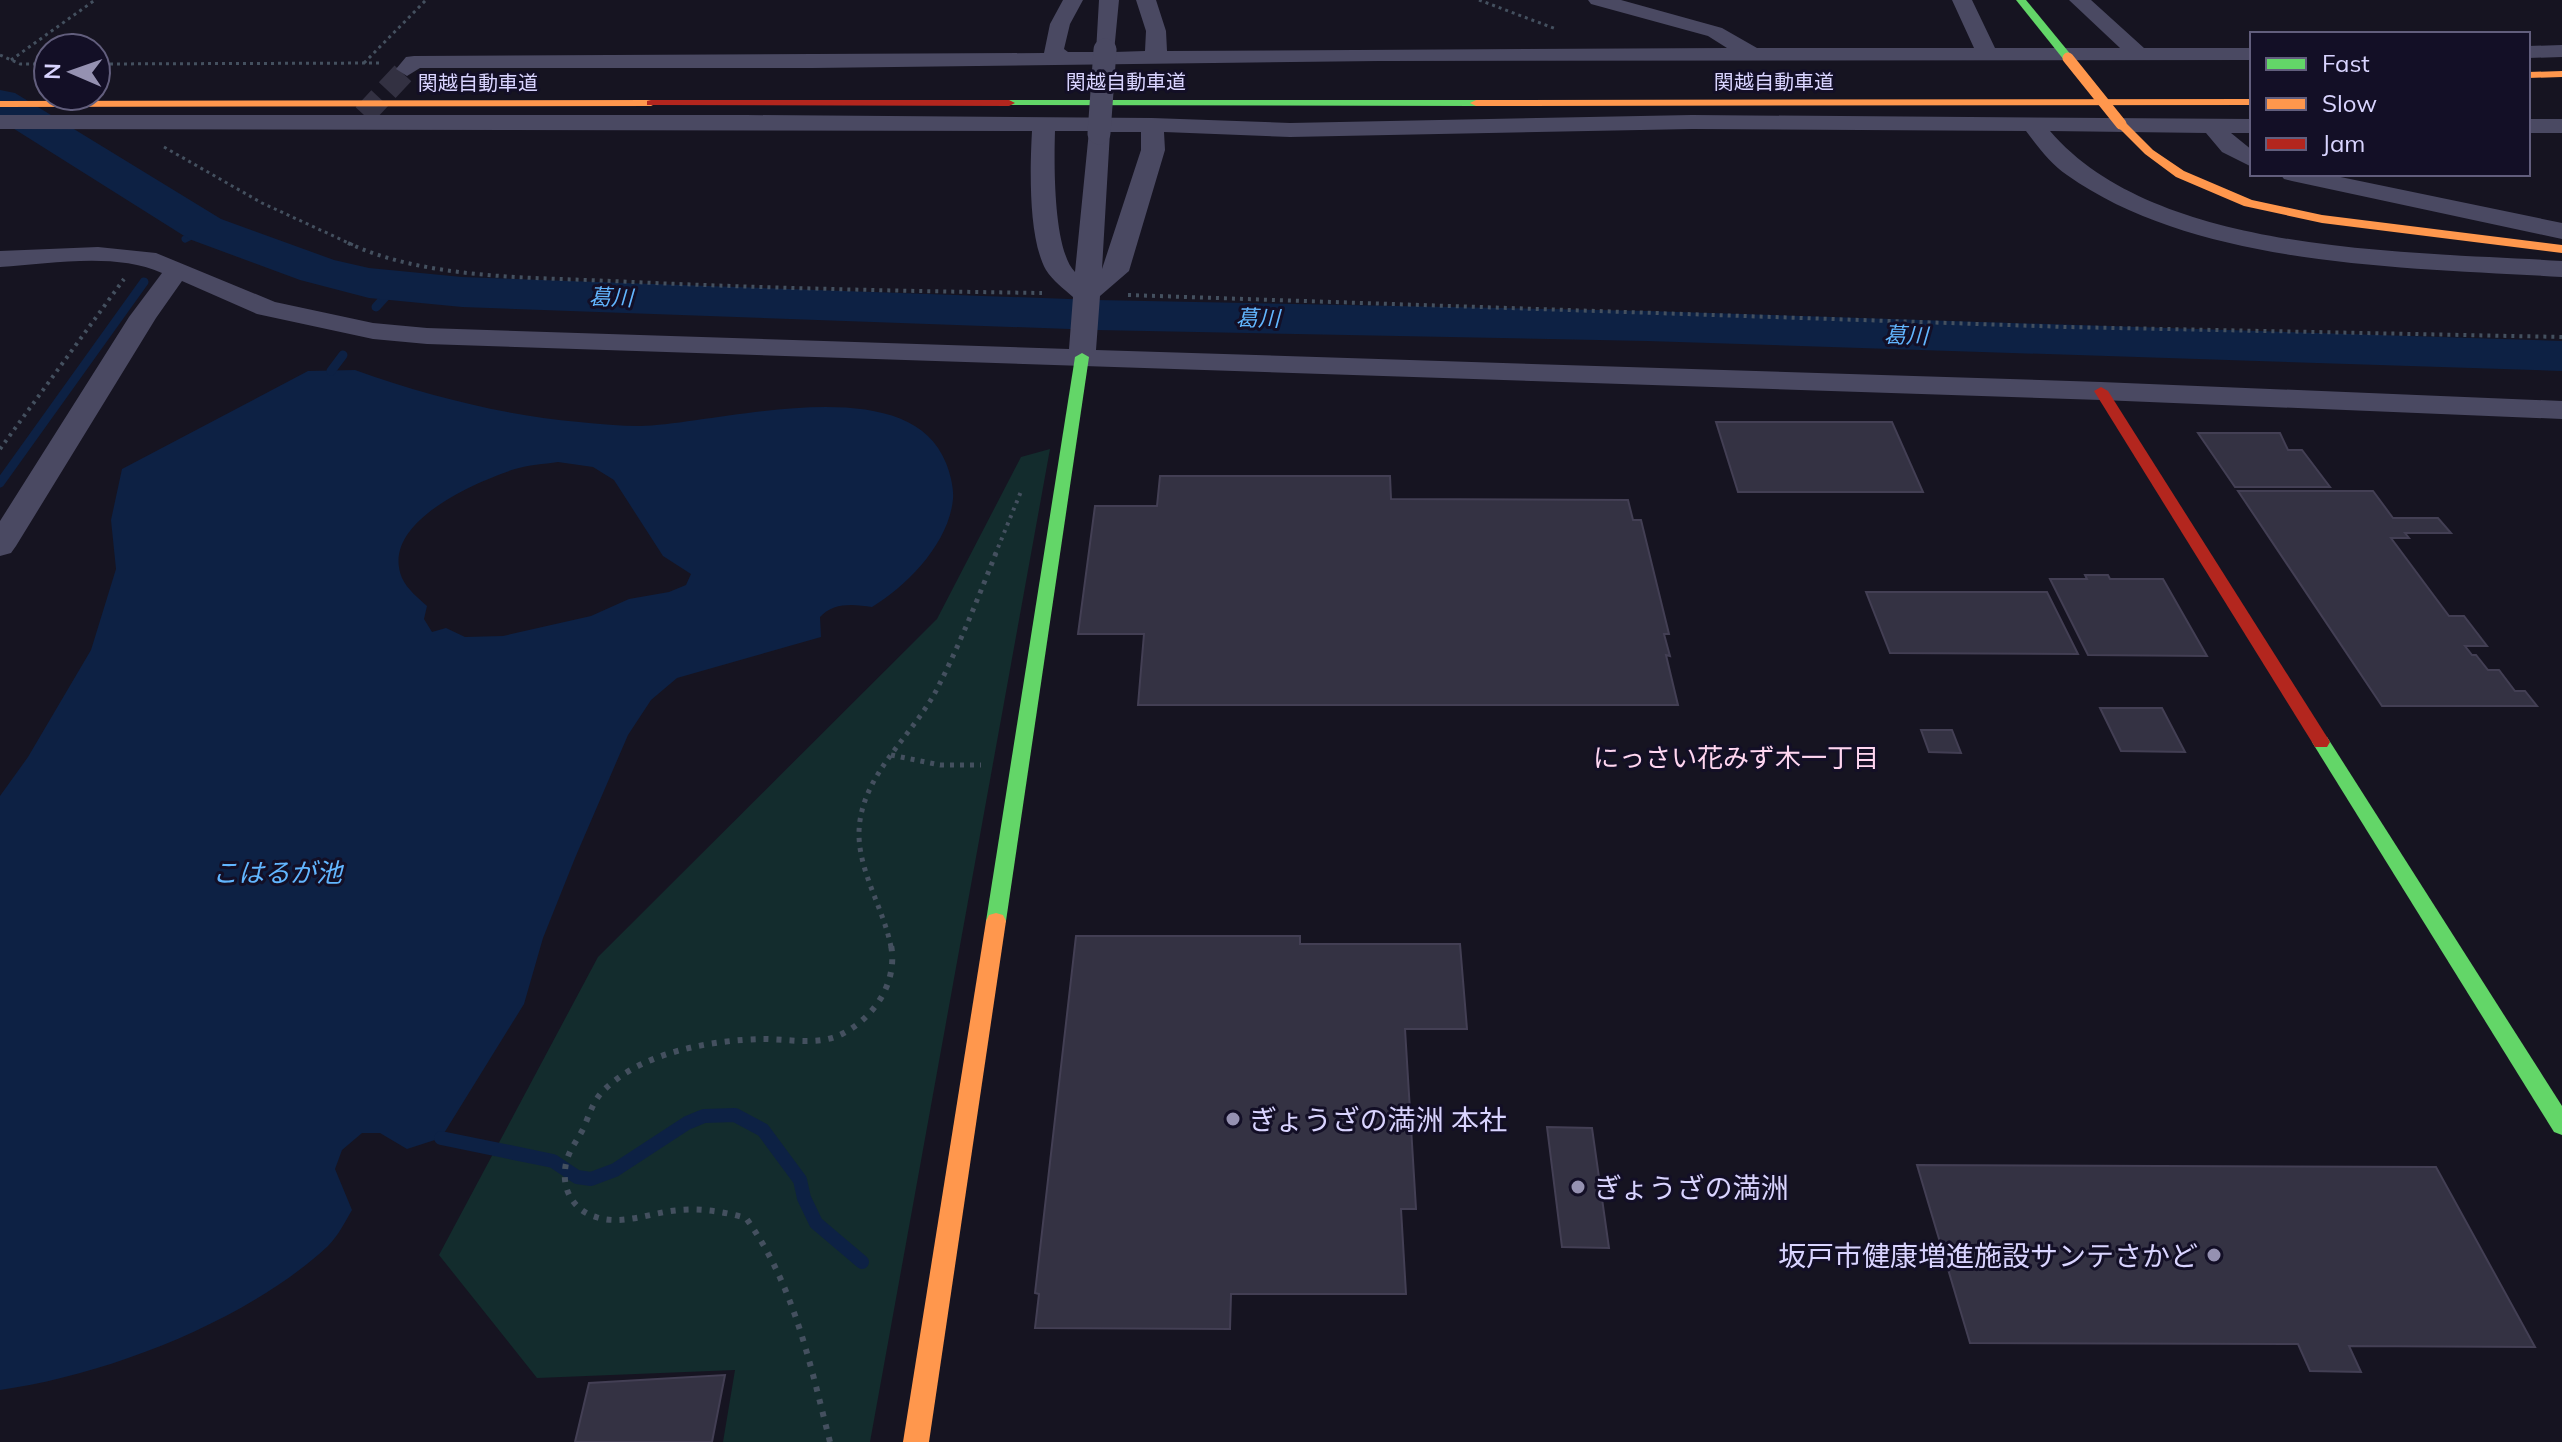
<svg xmlns="http://www.w3.org/2000/svg" width="2562" height="1442" viewBox="0 0 2562 1442" font-family="Mulish,'Noto Sans JP',sans-serif">
<style>
.green{fill:#132c2d}
.water{fill:#0d2144;fill-rule:evenodd}
.lines{fill:none;stroke-linecap:round;stroke-linejoin:round}
.stream-far2{stroke:#0d2144;stroke-width:7}
.stream-far1{stroke:#0d2144;stroke-width:9}
.stream{stroke:#0d2144;stroke-width:14}
.river{fill:#0d2144;fill-rule:evenodd}
.building{fill:#343243;stroke:#433f54;stroke-width:2}
.street-tunnel{stroke:#333142;stroke-width:23;stroke-dasharray:23 11;stroke-linecap:butt}
.path-far3{stroke:#44505f;stroke-width:3;stroke-dasharray:3 4;stroke-linecap:butt}
.path-far2{stroke:#44505f;stroke-width:4;stroke-dasharray:3 5;stroke-linecap:butt}
.path-far1{stroke:#44505f;stroke-width:5;stroke-dasharray:4 6;stroke-linecap:butt}
.path{stroke:#44505f;stroke-width:6;stroke-dasharray:5 8;stroke-linecap:butt}
.street{fill:#4a4962;fill-rule:evenodd}
.fast{fill:#63d668;fill-rule:evenodd}
.slow{fill:#ff974d;fill-rule:evenodd}
.jam{fill:#b3261e;fill-rule:evenodd}
.street-bridge{stroke:#4a4962;stroke-width:23}
.slow-bridge{stroke:#ff974d;stroke-width:11}
.poi-dot{fill:#9591b1;stroke:#130f26;stroke-width:3}
.labels{text-anchor:middle;dominant-baseline:central;stroke-width:6;stroke-linejoin:round;paint-order:stroke}
.far-street-label{font-size:20px;fill:#d9d4ff;stroke:#130f26}
.far-water-label{font-size:22px;font-style:italic;fill:#62b6ff;stroke:#130f26}
.neighbourhood-label{font-size:26px;fill:#ffd6f0;stroke:#130f26}
.water-label{font-size:26px;font-style:italic;fill:#62b6ff;stroke:#130f26}
.near-poi-label{font-size:28px;fill:#d9d4ff;stroke:#130f26;text-anchor:start}
</style>
<rect width="100%" height="100%" fill="#161421"/>
<!-- green -->
<polygon class="green" points="1050,449 870,1442 723,1442 735,1370 537,1378 439,1255 598,957 937,619 1021,457"/>
<!-- water -->
<path class="water" d="M355,370C428,396 502,415 579,422C599,424 620,426 640,426C718,424 908,366 946,463C950,473 954,488 953,499C949,543 907,586 872,607C854,604 833,602 820,617L821,637L677,678L651,700L628,735L575,858L543,938L524,1004L441,1138L407,1149L380,1133H362L342,1150L335,1169L352,1210C345,1222 338,1236 328,1246C247,1321 108,1375 0,1390V796L28,757L91,650L116,569L111,520L122,469L308,371ZM558,462L593,467L614,480L663,556L691,574L686,585L669,592L629,599L591,616L503,636L465,637L446,628L432,632L424,619L427,606C418,598 407,589 402,578C379,523 475,482 515,469C528,465 544,464 558,462Z"/>
<g class="lines">
<!-- stream-far2 -->
<polyline class="stream-far2" points="185,239 205,229"/>
<!-- stream-far1 -->
<g class="stream-far1">
<polyline points="376,307 395,286"/>
<polyline points="331,371 343,355"/>
<polyline points="0,483 144,282"/>
</g>
<!-- stream -->
<polyline class="stream" points="441,1138 553,1161 577,1177 591,1179 615,1170 687,1123 704,1116 735,1115 763,1130 800,1180 804,1198 816,1223 862,1262"/>
<!-- river -->
<polygon class="river" points="0,90 15,93 221,219 334,260 369,268 462,277 1096,300 1647,311 2562,341 2562,371 1647,341 1096,330 462,307 369,298 300,280 189,239 0,120"/>
</g>
<!-- building -->
<g class="building">
<polygon points="1716,422 1892,422 1923,492 1738,492"/>
<polygon points="2198,433 2280,433 2288,450 2302,450 2330,487 2235,487"/>
<polygon points="1160,476 1390,476 1391,499 1628,500 1633,520 1641,520 1669,634 1664,634 1670,656 1666,655 1678,705 1138,705 1144,634 1078,634 1095,506 1157,506"/>
<polygon points="2238,491 2373,491 2393,518 2438,518 2451,533 2405,533 2409,538 2391,538 2449,616 2464,616 2487,646 2465,646 2472,655 2476,655 2488,670 2499,670 2515,691 2525,691 2537,706 2382,706"/>
<polygon points="2085,575 2108,575 2110,579 2163,579 2207,656 2088,655 2050,579 2087,579"/>
<polygon points="1866,592 2047,592 2078,654 1890,653"/>
<polygon points="2100,708 2162,708 2185,752 2121,751"/>
<polygon points="1921,730 1952,730 1961,753 1929,752"/>
<polygon points="1076,936 1300,936 1300,944 1460,944 1467,1029 1405,1029 1416,1209 1401,1209 1406,1294 1231,1294 1230,1329 1035,1328 1039,1294 1035,1293"/>
<polygon points="1547,1127 1592,1128 1609,1248 1562,1247"/>
<polygon points="1917,1165 2436,1167 2535,1347 2349,1346 2361,1372 2310,1371 2298,1344 1970,1343"/>
<polygon points="725,1375 712,1442 575,1442 589,1383"/>
</g>
<g class="lines">
<!-- street-tunnel -->
<polyline class="street-tunnel" points="364,115 407,69"/>
<!-- path-far3 -->
<g class="path-far3">
<polyline points="1479,0 1556,29"/>
<polyline points="0,55 20,64 48,64"/>
<polyline points="11,60 95,0"/>
<polyline points="364,63 426,0"/>
<polyline points="96,64 381,63"/>
<polyline points="164,147 262,203 353,245"/>
</g>
<!-- path-far2 -->
<g class="path-far2">
<path d="M348,243C425,279 527,277 611,281C755,288 898,291 1042,293"/>
<polyline points="1128,295 2066,327 2562,337"/>
<polyline points="0,449 124,279"/>
<polyline points="995,555 1022,489"/>
</g>
<!-- path-far1 -->
<g class="path-far1">
<polyline points="891,755 940,765 981,765"/>
<path d="M891,947C884,910 860,874 859,836C858,776 913,737 938,687C960,644 978,598 996,553"/>
</g>
<!-- path -->
<path class="path" d="M830,1442C810,1363 794,1285 746,1218C725,1212 702,1208 680,1210C652,1212 623,1226 596,1217C575,1211 563,1192 565,1171C566,1152 577,1142 584,1127C590,1113 593,1101 604,1090C642,1052 712,1040 763,1039C789,1039 818,1046 842,1034C875,1017 898,982 891,945"/>
<!-- street -->
<g class="street">
<polygon points="1063,0 1083,0 1070,24 1064,49 1068,52 1096,52 1099,0 1119,0 1114,52 1145,51 1146,31 1136,0 1156,0 1166,31 1167,51 1727,48 1708,36 1591,4 1588,0 1621,0 1722,28 1757,48 1974,48 1952,0 1972,0 1995,48 2120,48 2069,0 2091,0 2144,48 2252,48 2252,60 1379,61 813,68 420,68 407,76 396,69 406,57 414,56 1044,53 1050,24"/>
<polygon points="2562,45 2562,57 2528,58 2528,46"/>
<path d="M0,115H746L1152,118L1290,123L1692,115L2252,119V133H2231L2252,150V167L2222,152L2206,133L2050,131C2157,256 2410,251 2562,261V277C2407,267 2198,268 2067,175C2051,164 2038,147 2026,131L1692,129L1290,137L1164,132L1165,150L1129,271L1100,296L1096,350L2101,382L2562,401V419L2101,400L427,344L373,339L257,314L182,281L156,318L16,546L11,553L0,556V521L129,317L162,273C114,252 51,264 0,267V251L98,247L156,253L275,302L373,323L427,328L1069,349L1073,297C1063,288 1053,281 1046,270C1028,238 1030,168 1032,131L0,129ZM1055,131H1089L1075,272C1053,250 1054,162 1055,131ZM1110,132H1141V150L1102,269Z"/>
<rect x="2528" y="119" width="34" height="14"/>
<polygon points="2280,174 2326,174 2562,223 2562,239 2292,181 2284,179"/>
</g>
<!-- fast -->
<g class="fast">
<polygon points="2016,0 2026,0 2072,56 2072,60 2064,60"/>
<polygon points="1009,100 1476,100 1482,103 1476,106 1005,105 1005,101"/>
<polygon points="1082,353 1089,357 1006,921 1003,927 996,929 989,927 986,921 1075,357"/>
<polygon points="2321,736 2327,737 2562,1106 2562,1135 2554,1132 2315,747 2312,742 2315,737"/>
</g>
<!-- slow -->
<g class="slow">
<polygon points="2562,71 2562,77 2528,78 2528,72"/>
<polygon points="2252,99 2252,105 1476,106 1470,103 1476,100"/>
<polygon points="0,101 651,100 657,103 651,106 0,107"/>
<polygon points="2117,122 2125,122 2153,150 2184,171 2252,200 2322,215 2562,245 2562,253 2322,223 2244,206 2176,177 2145,154 2117,126"/>
<polygon points="996,913 1003,915 1006,921 929,1442 903,1442 986,921 989,915"/>
</g>
<!-- jam -->
<g class="jam">
<polygon points="651,100 1009,100 1015,103 1009,106 647,105 647,101"/>
<polygon points="2101,387 2108,391 2327,737 2330,742 2327,747 2315,747 2094,391"/>
</g>
<!-- street-bridge -->
<polyline class="street-bridge" points="1099,133 1105,50"/>
<!-- slow-bridge -->
<polyline class="slow-bridge" points="2068,58 2121,124"/>
</g>
<!-- markers -->
<g class="poi-dot">
<circle cx="1233" cy="1119" r="8"/>
<circle cx="1578" cy="1187" r="8"/>
<circle cx="2214" cy="1255" r="8"/>
</g>
<g class="labels">
<!-- far-street labels -->
<g class="far-street-label">
<text x="1126" y="81">関越自動車道</text>
<text x="1774" y="81">関越自動車道</text>
<text x="478" y="82">関越自動車道</text>
</g>
<!-- far-water labels -->
<g class="far-water-label">
<text transform="translate(611 297) rotate(2)">葛川</text>
<text transform="translate(1258 318) rotate(1)">葛川</text>
<text transform="translate(1906 335) rotate(2)">葛川</text>
</g>
<!-- neighbourhood labels -->
<g class="neighbourhood-label">
<text x="1736" y="757">にっさい花みず木一丁目</text>
</g>
<!-- water labels -->
<g class="water-label">
<text x="277" y="872">こはるが池</text>
</g>
<!-- near-poi labels -->
<g class="near-poi-label">
<text x="1249" y="1119">ぎょうざの満洲 本社</text>
<text x="1594" y="1187">ぎょうざの満洲</text>
<text x="2198" y="1255" text-anchor="end">坂戸市健康増進施設サンテさかど</text>
</g>
</g>
<!-- legend -->
<rect x="2250" y="32" width="280" height="144" fill="#130f26" stroke="#625e7d" stroke-width="2"/>
<rect x="2266" y="58" width="40" height="12" fill="#63d668" stroke="#625e7d" stroke-width="2"/>
<text x="2322" y="72" font-size="24" fill="#d9d4ff">Fast</text>
<rect x="2266" y="98" width="40" height="12" fill="#ff974d" stroke="#625e7d" stroke-width="2"/>
<text x="2322" y="112" font-size="24" fill="#d9d4ff">Slow</text>
<rect x="2266" y="138" width="40" height="12" fill="#b3261e" stroke="#625e7d" stroke-width="2"/>
<text x="2322" y="152" font-size="24" fill="#d9d4ff">Jam</text>
<!-- north arrow -->
<g transform="translate(72 72) rotate(272)"><circle r="38" fill="#130f26" stroke="#625e7d" stroke-width="2"/>
<path d="M0-6L14 30L0 20L-14 30Z" fill="#9591b1"/>
<text y="-12" font-size="22" font-weight="bold" text-anchor="middle" fill="#d9d4ff">N</text>
</g>
</svg>
